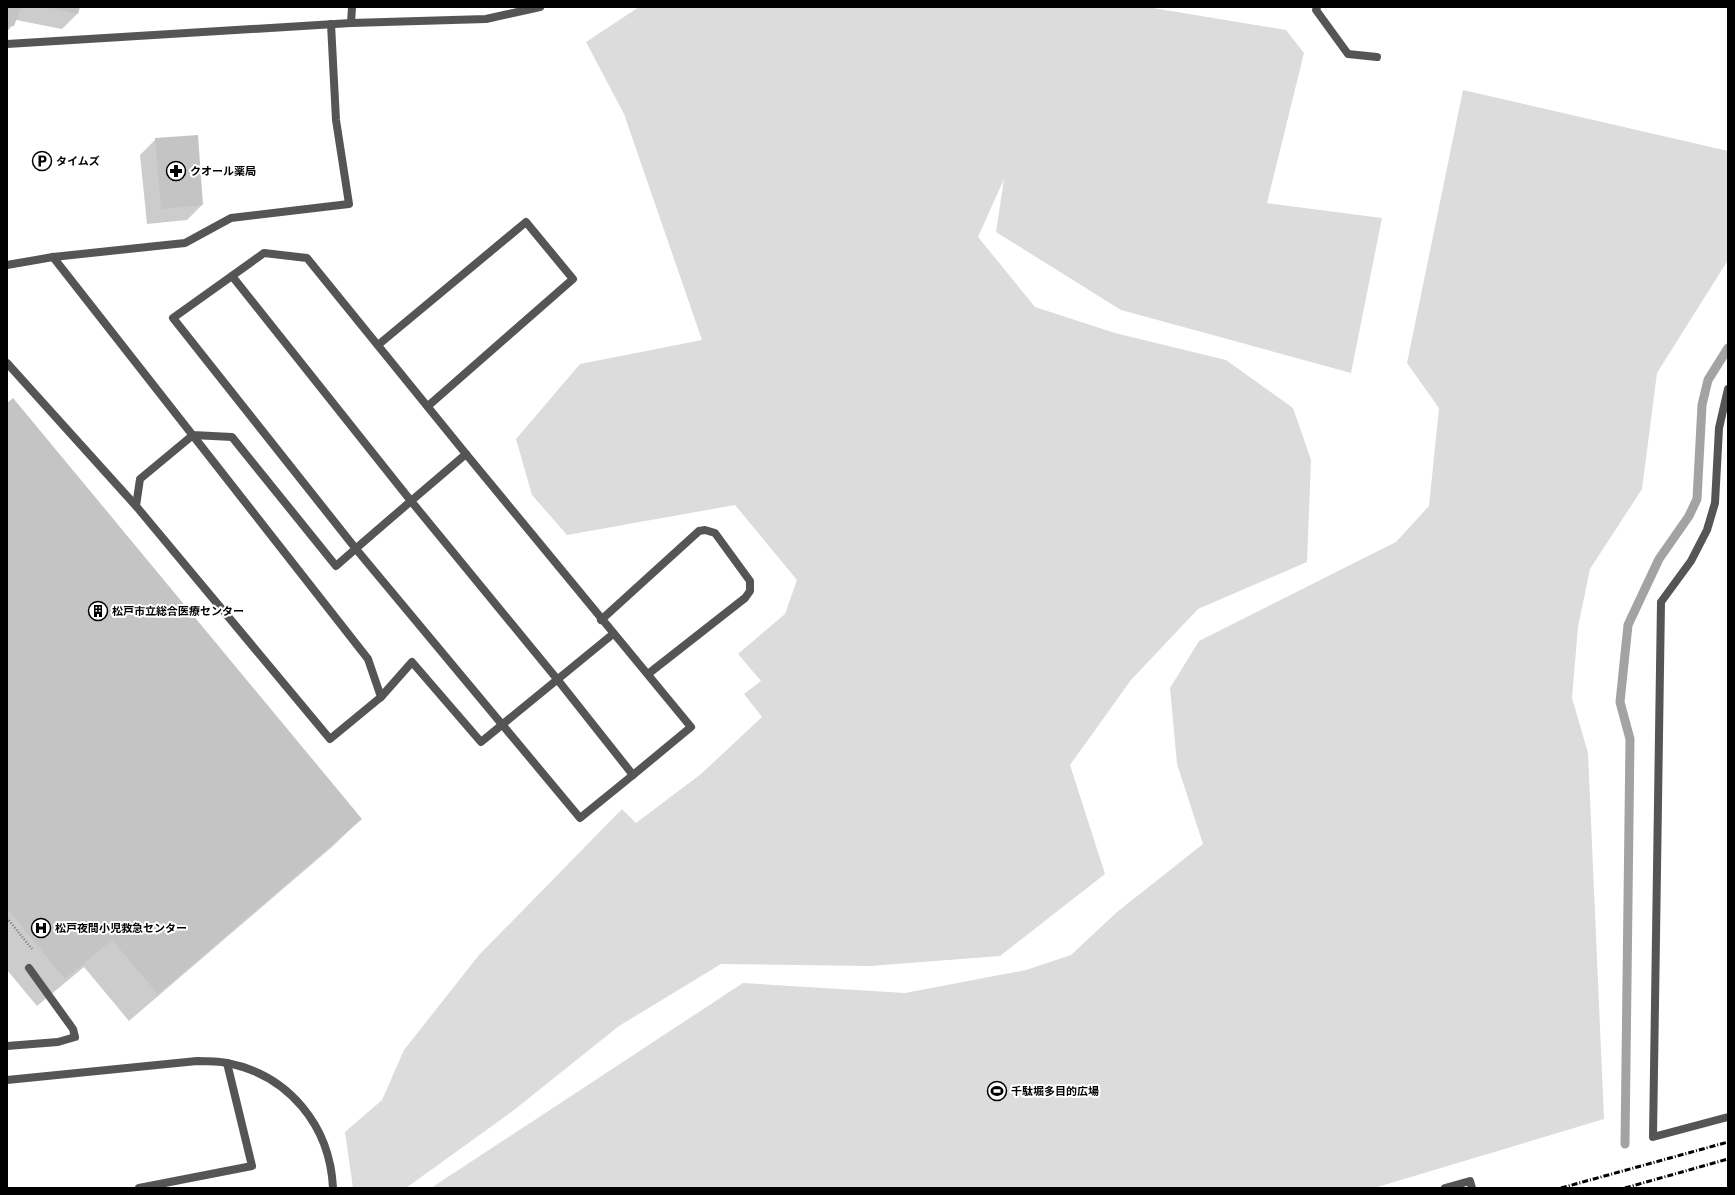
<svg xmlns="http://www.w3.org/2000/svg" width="1735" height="1195" viewBox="0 0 1735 1195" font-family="'Titillium Web','Noto Sans JP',sans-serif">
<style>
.green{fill:#dcdcdc}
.shadow{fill:#0003}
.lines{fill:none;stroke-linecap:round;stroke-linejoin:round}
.stream{stroke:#a3a3a3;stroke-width:9}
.building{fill:#c4c4c4}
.path{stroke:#777;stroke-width:2.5;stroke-dasharray:1 2;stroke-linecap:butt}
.service{stroke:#555;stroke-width:8}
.minor{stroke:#555;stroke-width:8}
.tertiary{stroke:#555;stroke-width:8}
.rail{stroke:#000;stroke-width:3;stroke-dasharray:6 2 1 2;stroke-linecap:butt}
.labels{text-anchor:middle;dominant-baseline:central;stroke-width:4;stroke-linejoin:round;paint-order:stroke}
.poi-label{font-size:11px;font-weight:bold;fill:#000;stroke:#fff;text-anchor:start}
</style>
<rect width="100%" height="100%" fill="#fff"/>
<!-- green -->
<g class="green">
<polygon points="639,7 1147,7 1286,30 1304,53 1267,203 1382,218 1351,373 1121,310 996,232 1004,179 978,237 1035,307 1115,333 1226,360 1293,408 1311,460 1307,562 1198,609 1131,680 1070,765 1105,874 1000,956 870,966 721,964 619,1026 514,1110 406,1188 353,1188 345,1132 382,1100 404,1050 479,955 622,809 636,823 701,774 762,717 744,694 761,681 738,654 785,614 797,580 735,505 567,535 532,495 516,439 580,364 702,340 624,114 586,42"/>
<polygon points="1463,90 1728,151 1728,260 1657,373 1642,489 1590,569 1578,627 1572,698 1588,753 1604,1119 1374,1188 431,1188 743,983 905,993 1026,970 1071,955 1117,912 1203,844 1177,764 1170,688 1199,641 1396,542 1429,506 1439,408 1407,363"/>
</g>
<!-- shadow -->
<g class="shadow">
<polygon points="7,7 79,7 77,14 62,29 16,20 7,32"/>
<polygon points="156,139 202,205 187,220 147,224 140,155"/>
<polygon points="7,405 361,819 333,846 129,1021 84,967 37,1006 7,970"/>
</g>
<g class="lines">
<!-- stream -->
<polyline class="stream" points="1625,1144 1630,739 1620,702 1628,625 1659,559 1689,516 1697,499 1702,405 1708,380 1728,348"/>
</g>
<!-- building -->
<g class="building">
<polygon points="7,7 21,7 14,26 7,27"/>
<polygon points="46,7 80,7 78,14"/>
<polygon points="198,135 203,205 161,209 155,138"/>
<polygon points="13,398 362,819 158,994 112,940 65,979 7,909 7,403"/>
</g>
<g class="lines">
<!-- path -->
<polyline class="path" points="7,918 32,949"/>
<!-- service -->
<g class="service">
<path d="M53,257L368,659L381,697L330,739L136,506L140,479L193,435L232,437L336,566C379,528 423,491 466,454L307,258L264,253L173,318L356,549L580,818L633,775"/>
<polyline points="232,276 411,501 557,679 633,775 691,727 466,454"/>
<polyline points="378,345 526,222 573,279 428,406"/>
<polyline points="7,363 136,506"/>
<polyline points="601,620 699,531 705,530 715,533 750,581 750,591 745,598 648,674"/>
<polyline points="381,697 412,662 481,742 613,634"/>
<polyline points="7,1046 58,1042 75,1037 73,1029 29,968"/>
</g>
<!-- minor -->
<g class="minor">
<polyline points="1317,7 1316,10 1348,54 1377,57"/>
<polyline points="351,23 352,7"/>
<polyline points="7,44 351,23 486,19 540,7"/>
<polyline points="53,257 185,243 231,218 349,204 336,120 331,24"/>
<polyline points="1728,389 1719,428 1715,503 1707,530 1691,561 1661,602 1653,1137 1728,1117"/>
<path d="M7,1080L197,1061C207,1061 218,1061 227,1063C289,1075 330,1126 333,1188"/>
<polyline points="139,1188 252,1166 227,1063"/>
<polyline points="1445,1188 1470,1181 1472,1188"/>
</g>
<!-- tertiary -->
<polyline class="tertiary" points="7,265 53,257"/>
<!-- rail -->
<g class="rail">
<polyline points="1561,1188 1728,1142"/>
<polyline points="1625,1188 1728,1159"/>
</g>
</g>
<!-- icons -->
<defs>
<g id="parking-ring" transform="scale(1)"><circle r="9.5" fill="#fff" stroke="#000" stroke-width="1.5"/><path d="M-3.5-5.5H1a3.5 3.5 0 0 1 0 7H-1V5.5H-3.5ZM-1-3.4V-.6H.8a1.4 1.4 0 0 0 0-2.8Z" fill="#000"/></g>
<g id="pharmacy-ring" transform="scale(1)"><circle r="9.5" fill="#fff" stroke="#000" stroke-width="1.5"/><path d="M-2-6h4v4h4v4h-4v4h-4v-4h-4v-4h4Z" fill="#000"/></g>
<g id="building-ring" transform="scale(1)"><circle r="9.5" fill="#fff" stroke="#000" stroke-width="1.5"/><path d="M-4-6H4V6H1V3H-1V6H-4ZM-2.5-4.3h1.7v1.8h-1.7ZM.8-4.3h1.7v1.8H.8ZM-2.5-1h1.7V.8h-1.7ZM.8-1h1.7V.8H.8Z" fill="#000"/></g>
<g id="hospital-ring" transform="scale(1)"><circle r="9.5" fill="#fff" stroke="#000" stroke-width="1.5"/><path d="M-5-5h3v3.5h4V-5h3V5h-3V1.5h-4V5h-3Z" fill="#000"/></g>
<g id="stadium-ring" transform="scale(1)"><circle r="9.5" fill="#fff" stroke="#000" stroke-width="1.5"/><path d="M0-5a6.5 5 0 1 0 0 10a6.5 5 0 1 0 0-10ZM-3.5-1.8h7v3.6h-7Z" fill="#000"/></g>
</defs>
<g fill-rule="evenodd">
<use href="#parking-ring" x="42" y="161"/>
<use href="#pharmacy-ring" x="176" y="171"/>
<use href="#building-ring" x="98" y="611"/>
<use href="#hospital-ring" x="41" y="928"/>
<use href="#stadium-ring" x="997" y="1091"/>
</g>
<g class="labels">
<!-- poi labels -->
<g class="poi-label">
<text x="56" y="161">タイムズ</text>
<text x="190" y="171">クオール薬局</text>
<text x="112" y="611">松戸市立総合医療センター</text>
<text x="55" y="928">松戸夜間小児救急センター</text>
<text x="1011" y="1091">千駄堀多目的広場</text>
</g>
</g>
<!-- border -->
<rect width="1735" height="1195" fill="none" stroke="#000000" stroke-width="16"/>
</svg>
